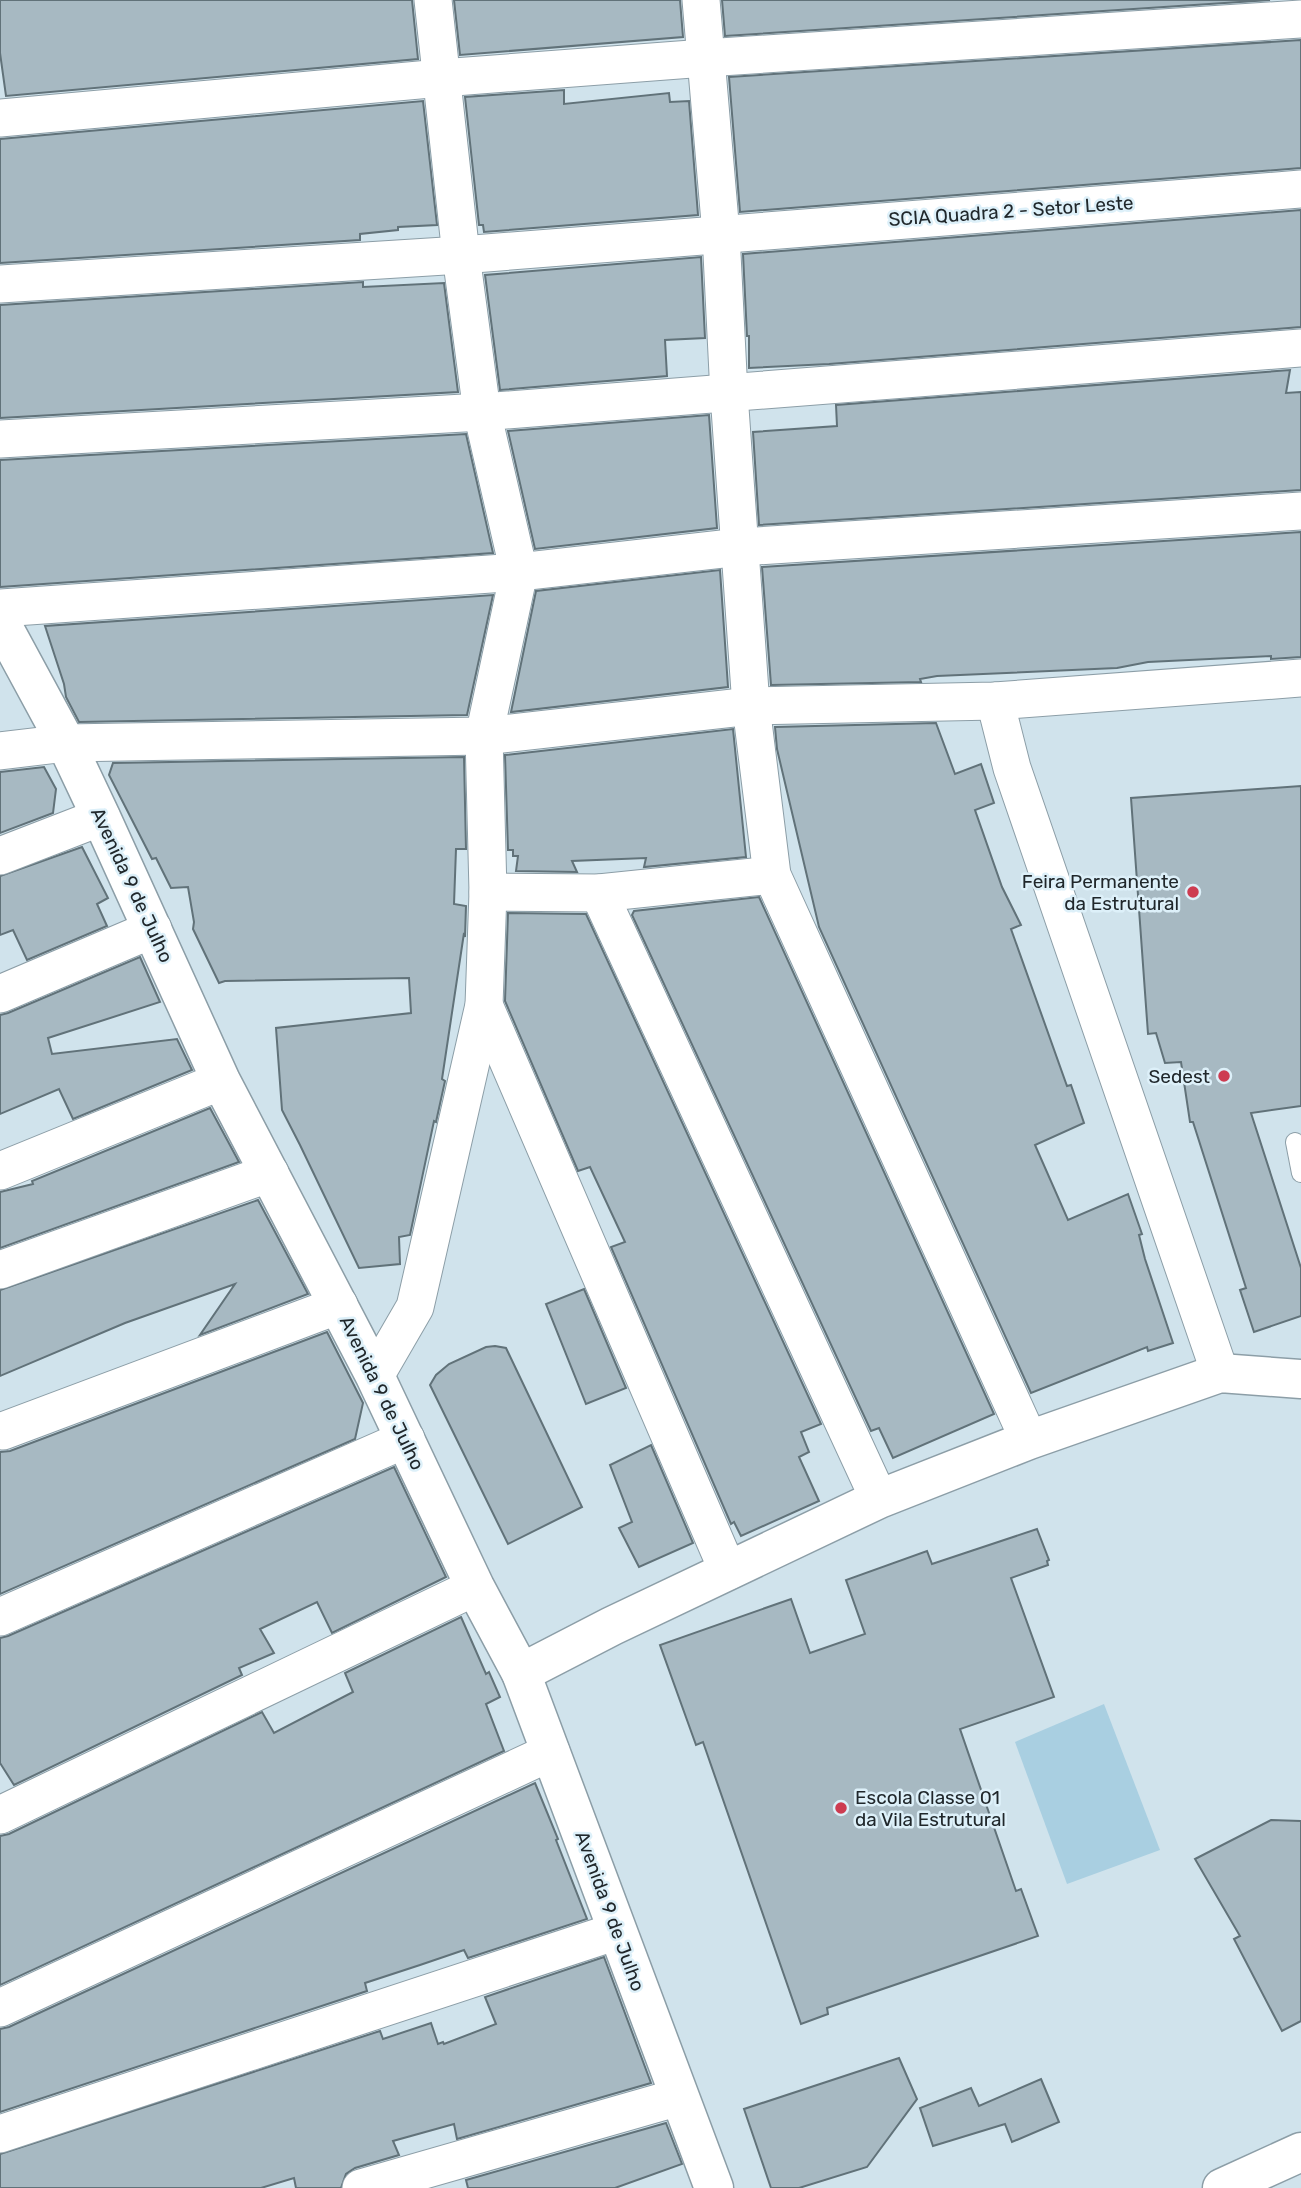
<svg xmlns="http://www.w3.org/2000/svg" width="1301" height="2188" viewBox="0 0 1301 2188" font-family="Rubik,sans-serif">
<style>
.green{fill:#a9cfe1}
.building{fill:#a7b9c2;stroke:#617279;stroke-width:2}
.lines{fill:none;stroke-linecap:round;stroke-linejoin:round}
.lane-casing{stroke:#8c9ea7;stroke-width:20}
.street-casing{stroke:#8c9ea7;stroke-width:39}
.secondary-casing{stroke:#8c9ea7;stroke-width:41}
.lane{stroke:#fff;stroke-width:18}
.street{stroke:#fff;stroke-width:37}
.secondary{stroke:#fff;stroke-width:38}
.poi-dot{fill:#cd3c51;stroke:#ddf0f9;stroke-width:2.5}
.labels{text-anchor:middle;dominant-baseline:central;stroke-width:5;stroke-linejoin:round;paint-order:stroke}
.street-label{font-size:19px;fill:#20272b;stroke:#ddf0f9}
.poi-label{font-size:19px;fill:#20272b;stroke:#ddf0f9;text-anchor:end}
</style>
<rect width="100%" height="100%" fill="#d0e3ec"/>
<!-- green -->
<polygon class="green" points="1104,1704 1160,1850 1067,1884 1015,1742"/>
<!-- building -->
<g class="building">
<polygon points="0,0 412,0 418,59 6,96 0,53"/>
<polygon points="454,0 680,0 683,37 460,55"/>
<polygon points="722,0 1270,0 725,36"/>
<polygon points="1301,40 1301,168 740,212 729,77"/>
<polygon points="564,90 564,104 669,93 670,102 689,101 698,215 484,232 483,225 479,225 465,97"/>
<polygon points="423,101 437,225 398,227 398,230 360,234 360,240 0,263 0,139"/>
<polygon points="1301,210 1301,327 829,364 749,368 749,336 747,336 743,254"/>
<polygon points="701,257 705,338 665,340 667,376 500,390 485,275"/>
<polygon points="363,282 363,287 444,283 458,392 0,418 0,305"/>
<polygon points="1290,370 1286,393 1301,392 1301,490 759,525 753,432 837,426 836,405"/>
<polygon points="709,415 717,528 535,549 508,431"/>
<polygon points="466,434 493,553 0,587 0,460"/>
<polygon points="1301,532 1301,657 1271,659 1271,656 1148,662 1117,668 937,676 920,679 921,682 771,685 762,567"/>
<polygon points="720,570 728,687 511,712 536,591"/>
<polygon points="493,595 467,715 79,722 66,697 64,684 45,626"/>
<polygon points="936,723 955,774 981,764 994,803 975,810 1002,887 1021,925 1011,929 1067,1086 1071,1085 1084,1123 1035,1145 1068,1220 1128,1194 1142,1234 1139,1235 1145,1259 1173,1343 1148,1351 1147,1347 1031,1393 819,927 777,749 775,727"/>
<polygon points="733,729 746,857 644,867 646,858 572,861 577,872 516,871 518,856 513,856 513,850 508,850 505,755"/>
<polygon points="464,757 466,849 456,849 454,904 466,906 465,937 464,933 442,1079 445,1081 436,1122 434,1121 410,1235 399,1237 400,1264 359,1268 300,1145 282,1110 276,1028 411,1013 409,978 225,981 219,983 193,929 194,922 188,887 171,888 156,858 152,859 109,775 113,763"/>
<polygon points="44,767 56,789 53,813 0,833 0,772"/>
<polygon points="1301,786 1301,1106 1251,1113 1301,1268 1301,1316 1254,1332 1240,1290 1246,1288 1193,1122 1190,1122 1181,1062 1165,1063 1156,1033 1148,1034 1131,798"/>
<polygon points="82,847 108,898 97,904 107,926 27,960 13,930 0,935 0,876"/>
<polygon points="759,897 994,1414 893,1458 879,1428 871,1431 632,915 634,911"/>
<polygon points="508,913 586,914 821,1424 801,1432 809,1452 799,1457 819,1501 741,1536 734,1522 731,1524 611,1247 625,1242 590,1167 578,1171 505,1001"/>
<polygon points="140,957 160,1002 48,1038 52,1054 177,1039 192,1070 73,1119 59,1089 0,1114 0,1015 8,1013"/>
<polygon points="210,1108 239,1162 0,1248 0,1192 33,1184 32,1181"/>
<polygon points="258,1200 308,1294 200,1335 235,1284 125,1323 0,1376 0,1290"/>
<polygon points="584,1289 626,1388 586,1404 546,1304"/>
<polygon points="327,1332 363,1403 355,1439 0,1594 0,1452 10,1451"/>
<polygon points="495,1346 506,1348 582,1507 508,1544 430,1385 436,1375 449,1364 486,1347"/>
<polygon points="651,1445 693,1543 639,1567 619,1528 632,1522 610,1465"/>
<polygon points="394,1467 446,1577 332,1633 317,1602 260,1629 274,1653 239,1668 242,1675 14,1785 0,1763 0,1638 8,1636"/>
<polygon points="1037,1529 1049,1560 1047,1561 1048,1565 1011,1578 1054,1697 960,1729 1016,1891 1021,1889 1038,1936 827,2008 828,2014 801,2024 703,1742 696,1745 660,1645 791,1599 810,1653 865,1634 846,1580 927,1551 932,1564"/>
<polygon points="461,1617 486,1674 489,1672 500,1697 486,1704 504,1751 0,1985 0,1836 9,1834 262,1712 274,1733 353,1692 345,1673"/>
<polygon points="535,1783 558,1839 556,1840 587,1919 468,1958 464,1950 420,1965 365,1983 367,1991 0,2112 0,2029 9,2027"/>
<polygon points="1271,1820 1301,1821 1301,2021 1282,2031 1234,1939 1240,1936 1195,1859"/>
<polygon points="604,1957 651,2083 457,2139 454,2124 393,2141 399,2155 355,2168 346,2174 341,2188 296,2188 294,2178 261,2188 0,2188 0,2154 380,2031 383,2039 431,2023 438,2044 443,2042 444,2044 496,2024 485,1997"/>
<polygon points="899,2058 917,2099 867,2167 799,2188 771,2188 744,2109"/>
<polygon points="1041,2079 1059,2122 1012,2142 1005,2124 933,2146 920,2108 971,2088 979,2106"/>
<polygon points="666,2123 682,2164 615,2188 468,2188 466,2180"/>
</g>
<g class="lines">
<!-- lane casing -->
<g class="lane-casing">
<polyline id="lane" points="1295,1142 1301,1173"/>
</g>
<!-- street casing -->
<g class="street-casing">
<g id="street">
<polyline points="701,0 721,234 729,394 751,706 772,875 1029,1440"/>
<polyline points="0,118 441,78 705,58 1301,19"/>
<polyline points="0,284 461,255 1301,189"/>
<polyline points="0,439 482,412 1301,348"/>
<polyline points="0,608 519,572 740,547 1301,511"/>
<polyline points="995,701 1012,768 1220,1373"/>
<polyline points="0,751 66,743 484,736 751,706 995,701 1301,678"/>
<polyline points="0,856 101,817"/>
<polyline points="488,892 599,893 772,875"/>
<polyline points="599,893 879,1499"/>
<polyline points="0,994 153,929"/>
<polyline points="484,1005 728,1571"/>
<polyline points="0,1171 221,1081"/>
<polyline points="0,1270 270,1173"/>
<polyline points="375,1376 415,1307 484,1005 488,892 484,736 519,572 482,412 461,255 433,0"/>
<polyline points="3,1431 339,1305"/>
<polyline points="0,1617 406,1439"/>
<polyline points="0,1815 475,1587"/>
<polyline points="0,2008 551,1752"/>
<polyline points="0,2134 617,1931"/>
<polyline points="361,2188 679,2097"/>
</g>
</g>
<!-- secondary casing -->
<g class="secondary-casing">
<g id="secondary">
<polyline points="0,621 66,743 101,817 221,1081 375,1376 475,1587 521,1673 714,2188"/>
<polyline points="521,1673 612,1626 879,1499 1029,1440 1220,1373 1301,1379"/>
<polyline points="1222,2188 1301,2152"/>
</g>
</g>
<!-- lane -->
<use href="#lane" class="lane"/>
<!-- street -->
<use href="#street" class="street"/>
<!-- secondary -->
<use href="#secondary" class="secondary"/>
</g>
<!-- markers -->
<g class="poi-dot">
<circle cx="1193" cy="892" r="7"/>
<circle cx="1224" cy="1076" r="7"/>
<circle cx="841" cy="1808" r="7"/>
</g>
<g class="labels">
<!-- street labels -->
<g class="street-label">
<text transform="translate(1011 211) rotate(-4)">SCIA Quadra 2 - Setor Leste</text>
<text transform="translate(132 885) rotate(65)">Avenida 9 de Julho</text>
<text transform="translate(382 1393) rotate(64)">Avenida 9 de Julho</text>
<text transform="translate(610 1911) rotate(70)">Avenida 9 de Julho</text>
</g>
<!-- poi labels -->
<g class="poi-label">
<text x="1179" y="881">Feira Permanente<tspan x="1179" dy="22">da Estrutural</tspan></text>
<text x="1210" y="1076">Sedest</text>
<text x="855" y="1797" text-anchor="start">Escola Classe 01<tspan x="855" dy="22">da Vila Estrutural</tspan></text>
</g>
</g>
</svg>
